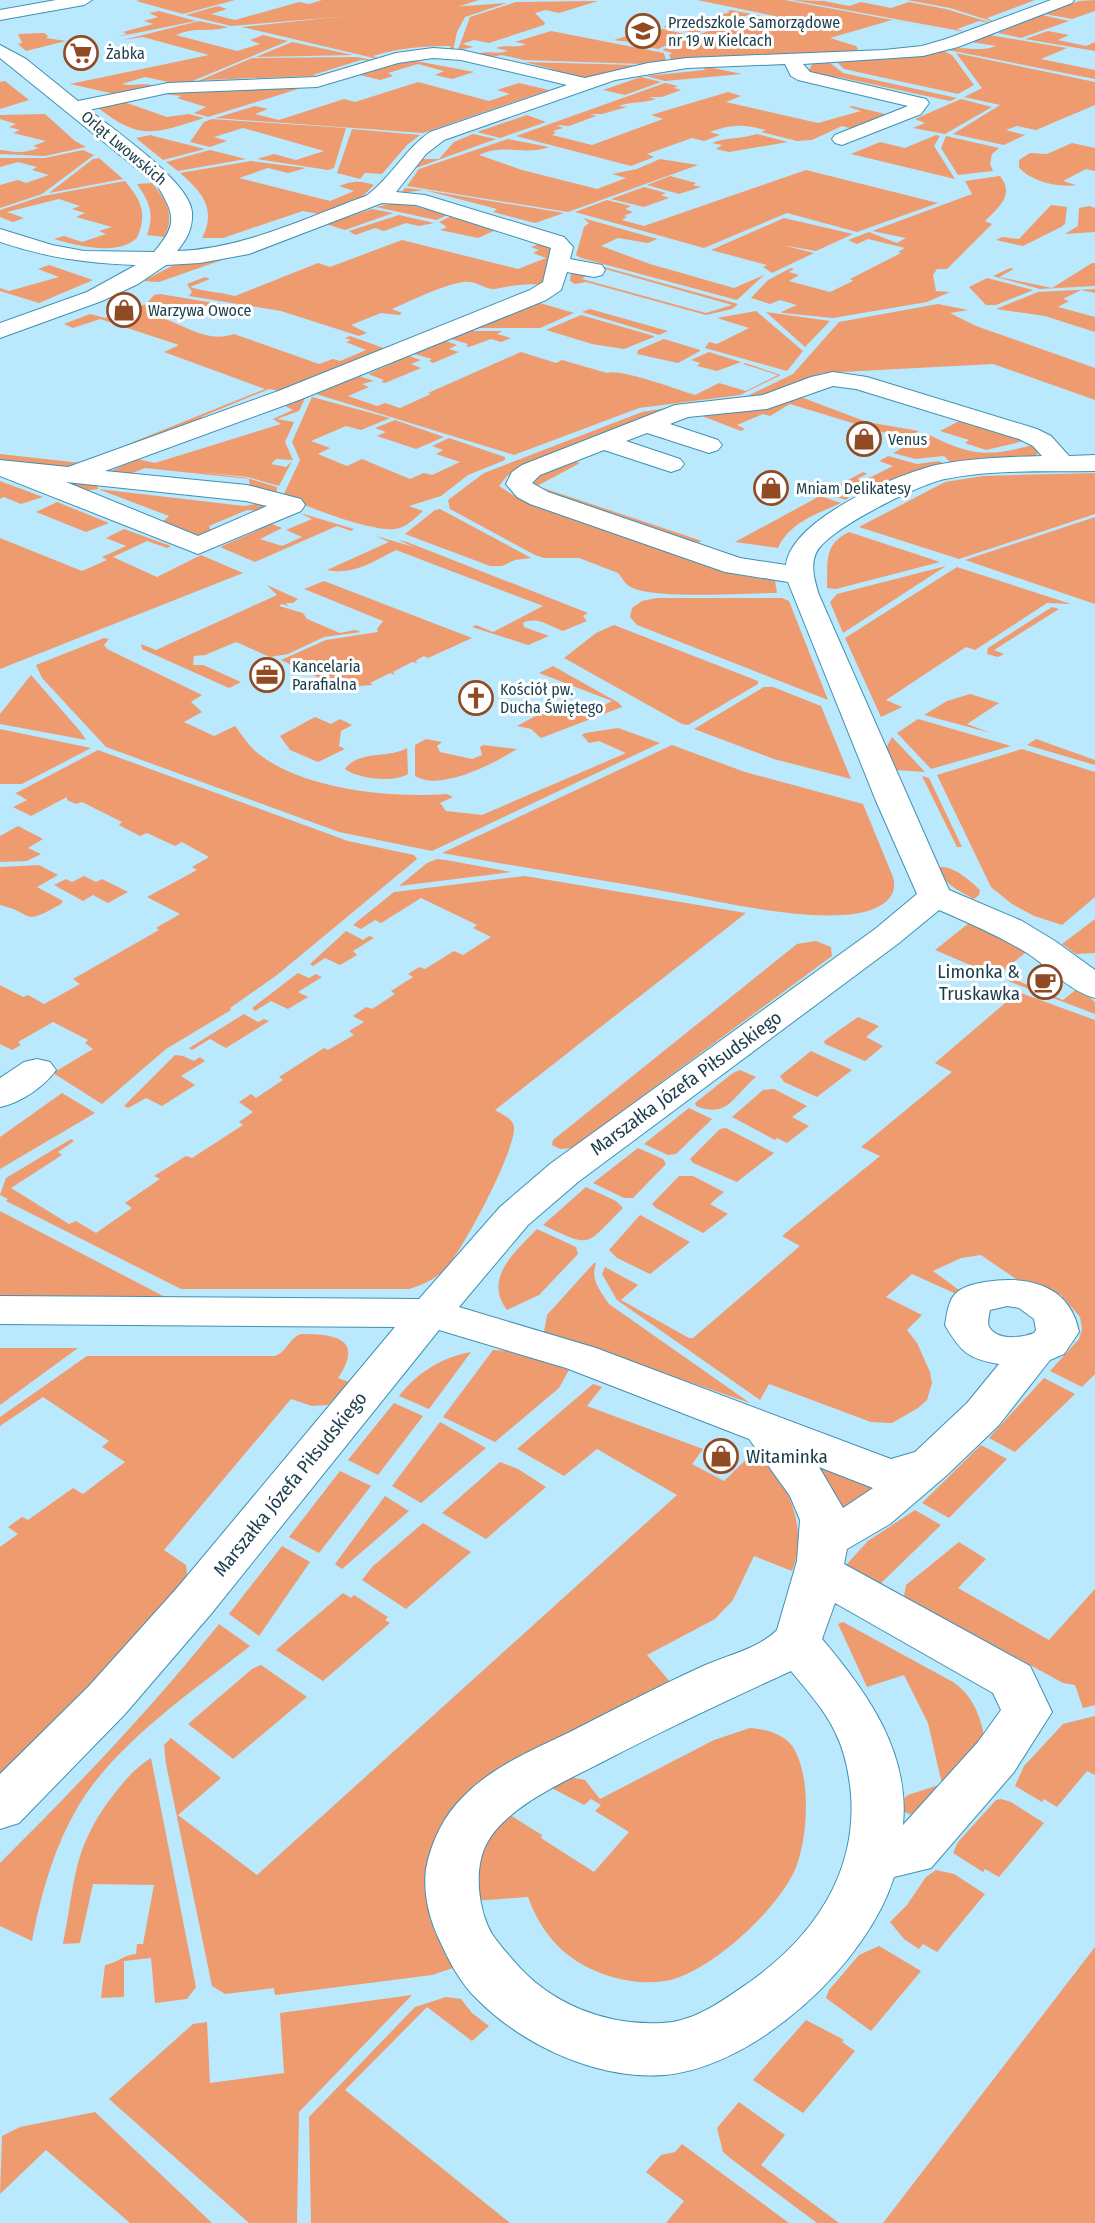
<svg xmlns="http://www.w3.org/2000/svg" width="1095" height="2223" viewBox="0 0 1095 2223" font-family="'Fira Sans Condensed',sans-serif">
<style>
.green{fill:#ef9b70}
.lines{fill:none;stroke-linecap:round;stroke-linejoin:round}
.minor-casing{stroke:#3f91b2;stroke-width:2}
.tertiary-casing{stroke:#3f91b2;stroke-width:2}
.minor{fill:#fff;fill-rule:evenodd}
.tertiary{fill:#fff;fill-rule:evenodd}
.labels{text-anchor:middle;dominant-baseline:central;stroke-width:6;stroke-linejoin:round;paint-order:stroke}
.far-poi-label{font-size:16px;fill:#1c3e4c;stroke:#fff;text-anchor:start}
.far-street-label{font-size:16px;fill:#1c3e4c;stroke:#fff}
.poi-label{font-size:19px;fill:#1c3e4c;stroke:#fff;text-anchor:end}
.street-label{font-size:19px;fill:#1c3e4c;stroke:#fff}
</style>
<rect width="100%" height="100%" fill="#bae8fd"/>
<!-- green -->
<g class="green">
<polygon points="141,0 235,0 183,14 136,1"/>
<polygon points="322,0 479,0 457,7 231,26 186,15 218,6 227,9 211,14 235,20 299,2 309,4"/>
<polygon points="697,0 785,0 963,33 892,20 830,38 856,46 858,49 854,52 694,57 672,61 669,55 672,53 662,50 696,35 706,36 700,34 756,15 842,30"/>
<polygon points="792,0 824,1 849,6 861,2 891,8 909,2 946,9 992,23 979,21 957,29 966,32"/>
<polygon points="907,0 1035,0 987,18 994,22 950,8"/>
<polygon points="1095,0 1095,11 1072,19 1045,14 1079,1"/>
<polygon points="598,1 559,13 546,10 535,13 545,23 544,25 489,43 474,40 462,44 474,47 458,50 470,17 516,2"/>
<path d="M507,3L465,17L457,32L453,51H448L451,46C424,46 399,48 373,56L382,60L242,27L393,11Z"/>
<polygon points="731,10 751,14 696,33 663,27 672,24 687,27 730,12 727,11"/>
<polygon points="159,11 196,21 116,37 127,34 123,32 153,24 144,21 158,17 149,13"/>
<polygon points="1042,15 1069,21 1021,38 998,33"/>
<path d="M199,21L228,27C208,33 197,26 176,35L237,51L260,44L250,40L263,35L288,41L183,85L145,77L122,84C134,87 144,82 154,86L119,95L70,84L209,55L143,37L123,40Z"/>
<path d="M649,29H662L689,35L658,49L636,45L641,43C636,41 622,42 614,40Z"/>
<path d="M551,31L664,53L666,61L642,64L524,60L502,55L491,57L478,54C489,50 497,55 508,51L496,48C507,44 516,49 526,44L515,42Z"/>
<polygon points="1048,31 1069,35 1058,40 1086,46 1095,42 1095,51 1025,39"/>
<polygon points="44,33 48,36 46,38 66,41 26,51 18,44 22,43 18,34"/>
<path d="M989,35L1067,48L1041,59L1095,70V79L948,50C964,45 978,53 996,46L971,42Z"/>
<polygon points="292,42 353,55 256,57"/>
<polygon points="944,51 952,55 974,85 958,94 844,69 836,61 918,56"/>
<polygon points="956,53 1095,82 1095,105 1036,130 1017,126 1006,130 1025,135 1004,145 953,134 1000,105 964,97 982,88"/>
<polygon points="357,57 377,61 361,60 313,75 323,78 311,76 205,80 201,85 189,85 252,58"/>
<polygon points="411,60 474,72 452,79 435,75 444,71 418,64 388,73 393,76 380,80 360,75"/>
<polygon points="524,62 635,65 584,79 549,71 552,69"/>
<path d="M814,62H829L843,73L957,98L950,101L838,77C827,81 816,79 808,71Z"/>
<polygon points="703,66 742,74 665,81 646,76 705,70"/>
<polygon points="641,77 661,82 625,95 603,90"/>
<polygon points="5,81 29,100 0,109 0,82"/>
<polygon points="418,82 489,101 510,94 497,90 519,83 549,90 423,133 215,118 255,106 268,109 255,114 279,120 344,99 355,102"/>
<path d="M665,83L678,86L674,88L681,90L662,97H649L656,99C645,103 627,102 619,106L627,107L602,114H590L596,116L569,126L556,125L563,128L553,131L556,133L552,135L592,145L663,119L651,115L728,92L741,96L726,102L818,123L861,111L849,107L852,106L889,115L854,129L842,126L812,140L797,141L761,132L766,130C744,124 731,124 710,132L720,135L704,141L692,138L647,154L654,157L631,166L516,136Z"/>
<polygon points="294,88 298,89 208,117 194,113 206,107 177,98 181,96 164,94"/>
<polygon points="961,99 992,107 945,134 913,128 925,123 915,119"/>
<path d="M124,102L167,117L189,114L204,118C154,134 140,141 97,107Z"/>
<path d="M45,114L75,141L86,147L45,156L0,154V150C19,152 19,154 39,148L33,146L46,141L13,133L20,130L9,127L16,124L0,119V115Z"/>
<polygon points="527,115 546,122 500,138 477,132"/>
<polygon points="212,119 346,128 334,168 328,170 257,159 274,154 296,160 324,151 243,128 214,137 227,141 210,147 190,142 204,122"/>
<polygon points="352,129 420,135 407,145 382,174 365,173 360,179 337,173"/>
<polygon points="473,134 496,139 416,168 423,159 439,159 454,142"/>
<path d="M757,134L788,142L729,152L716,149L722,145L712,143C728,137 741,139 757,134Z"/>
<polygon points="151,135 153,136 205,149 163,160 136,138"/>
<polygon points="936,135 940,136 934,146 955,179 851,154 880,142 905,148"/>
<polygon points="946,136 999,148 992,154 990,164 993,171 958,175 941,148"/>
<path d="M508,139L549,147C525,156 504,143 479,155L522,170L597,189L626,178L612,174L637,169L660,159L698,165L568,212L407,186L419,169Z"/>
<path d="M1072,143L1095,148V171L1086,169L1063,181L1076,185C1059,188 1029,181 1019,167V160L1030,153L1047,154Z"/>
<polygon points="83,150 94,155 42,194 0,208 0,185 18,180 26,183 49,175 32,170 37,167 18,162 0,167 0,158 45,158"/>
<polygon points="210,150 246,159 178,171 166,162"/>
<polygon points="99,158 123,179 49,193 93,159"/>
<path d="M251,161L306,168L288,173L268,168L239,178L330,201L354,191L339,186C353,181 358,180 374,185L361,198L319,214L303,211L223,238H202C217,209 202,192 180,173Z"/>
<polygon points="806,170 938,203 857,232 787,213 704,248 575,212 607,200 631,206 625,209 633,212 624,216 627,217 622,220 644,226"/>
<polygon points="670,176 696,183 693,185 701,187 679,194 647,185"/>
<path d="M1000,176C1015,195 999,207 985,221L992,224L947,269H937L933,275L936,291L950,292L927,302L833,318L783,313L781,312L797,305L780,300L770,304L751,298L768,280L791,268L794,269L789,272L799,275L789,281L830,292L853,281L850,279L901,253L898,252L905,248L868,239L857,244L848,240L869,232L897,243L906,238L872,231L972,194L965,181Z"/>
<path d="M125,181C141,200 148,214 137,238C117,256 78,246 54,239L64,236L82,242L106,234L99,231L112,227L76,217L85,213L72,209L80,206L59,199L7,212L24,218L13,222L0,217V210L43,196Z"/>
<path d="M152,183C166,200 176,215 164,237L147,235C155,214 149,201 137,184Z"/>
<polygon points="644,187 666,193 661,195 669,198 644,207 611,199"/>
<polygon points="405,188 424,190 564,213 535,223 493,212 497,209 424,190 401,193"/>
<polygon points="399,202 448,215 436,220 376,207"/>
<polygon points="1051,205 1067,207 1065,224 1061,227 1023,246 996,240 1002,237 1019,239"/>
<polygon points="1089,206 1095,208 1095,232 1065,234 1078,226 1079,208"/>
<polygon points="372,209 393,213 345,230 326,224"/>
<polygon points="399,215 434,223 419,226 406,223 384,231 375,228 355,235 349,231"/>
<polygon points="452,216 498,229 478,238 440,230 447,227 439,222"/>
<polygon points="583,218 668,242 657,239 648,243 618,238 601,246 650,264 734,288 764,275 737,300 581,258 576,255 584,227 589,223"/>
<polygon points="784,218 853,234 816,251 782,245 814,253 772,273 763,267 767,265 711,250"/>
<path d="M402,240L518,269L546,258L533,253L539,250L531,247L544,242L552,248L542,285C525,283 511,286 495,289C487,290 477,282 469,282C453,280 409,302 392,309L402,313L399,315L381,313L351,325L367,333L359,336L281,311L189,296L192,292L187,284L205,277L210,279L190,287C206,292 220,292 235,296L318,263L330,267Z"/>
<polygon points="242,253 159,282 143,281 174,265"/>
<polygon points="577,261 586,262 738,304 732,309 706,315 586,282 575,284 570,281 571,272 589,274 582,279 706,313 732,305"/>
<polygon points="1092,263 1095,263 1095,286 1040,289 993,276 1010,268 1014,269 999,277 1052,288"/>
<polygon points="49,265 93,280 39,303 0,291 0,288 9,291 59,277 38,269"/>
<polygon points="987,278 1033,290 996,305 986,305 969,287"/>
<polygon points="1095,289 1095,293 1081,290 1063,299 1069,301 1058,307 1095,317 1095,332 1045,316 996,309 1038,292"/>
<path d="M160,294L238,307L225,312L206,306L165,319C187,327 209,343 234,334L319,364L333,359L340,361L366,350L346,342L351,340L345,338L350,336L392,351L287,392L269,389L201,417L208,420L205,422L164,434L81,466L59,467L0,461V454L81,463L265,389L164,352L179,345L100,319L73,328L64,324L90,314L105,318L115,314L122,317L141,310L138,308L147,303L154,295Z"/>
<polygon points="540,303 574,313 540,328 477,328"/>
<polygon points="938,304 968,310 950,313 976,326 1095,368 1095,400 993,364 822,373 763,397 741,399 793,374 839,322"/>
<polygon points="590,309 668,331 659,335 582,312"/>
<polygon points="756,311 803,351 787,371 705,348 709,342 717,344 749,328 717,318"/>
<polygon points="766,312 830,321 805,347"/>
<polygon points="581,315 654,336 654,337 624,349 592,344 546,330"/>
<polygon points="471,331 502,331 497,334 511,338 501,342 491,339 469,347 466,346 468,344 451,339"/>
<polygon points="664,339 700,350 700,351 678,363 637,354 638,350"/>
<polygon points="446,341 457,345 449,349 459,352 433,363 429,361 432,359 414,354"/>
<path d="M521,352L556,363L562,360L607,373C620,368 678,390 695,395L719,383L746,391L778,375L743,364L745,363L781,375L740,395L733,396L639,408L514,455L316,394L359,376L374,381L362,384L369,387L348,396L377,406L385,403L400,408L431,394L428,393Z"/>
<polygon points="709,352 741,362 717,371 697,366 700,363 691,360"/>
<polygon points="409,356 421,360 411,364 421,368 385,383 381,382 384,380 368,374"/>
<polygon points="798,396 867,422 919,431 905,439 790,404 770,416 763,414 737,425 745,429 741,431 697,414"/>
<path d="M312,397L390,418L361,430L346,426L311,441L330,448L318,454L347,466L362,459L410,479L424,473L432,475L460,462L436,454L443,450L432,446L449,438L505,457V460L468,475L441,496L409,506L423,511C415,518 406,528 395,529C371,532 305,506 283,496L300,460L292,442Z"/>
<polygon points="305,398 299,411 277,419 294,422 285,442 293,460 276,459 271,464 286,467 292,461 279,486 248,477 199,472 247,478 277,487 276,495 250,489 249,479 145,468 127,475 109,472 137,459 155,463 281,424 273,419 293,410 283,405"/>
<path d="M679,406L521,468L507,476L499,486L516,497L719,568L739,575L775,581L777,593C744,593 663,599 635,589C624,585 623,578 618,573L579,558H544L535,555L450,509L448,500L484,473L642,412Z"/>
<polygon points="395,420 444,437 416,449 377,436 386,432 375,428"/>
<polygon points="961,420 1028,440 986,450 965,443 969,440 940,431"/>
<path d="M927,434C974,457 987,457 1037,444L1041,450L1034,457L952,464L944,456L915,459L893,453Z"/>
<polygon points="888,456 917,464 939,461 944,465 852,502 871,481 867,479 893,466 879,461"/>
<polygon points="573,461 580,463 537,486 702,541 696,543 541,492 532,484 531,479"/>
<polygon points="863,472 867,474 857,479 864,481 846,500 824,493"/>
<polygon points="1095,473 1095,514 959,559 859,527 945,482 983,476"/>
<polygon points="96,480 98,489 244,506 262,503 268,505 268,512 247,510 209,526 214,537 202,538 159,525 169,516 98,489 75,492 51,481"/>
<polygon points="0,481 43,497 21,504 4,497 0,499"/>
<path d="M820,496L841,503C817,514 790,522 778,548L735,542Z"/>
<polygon points="57,502 109,523 86,532 36,512"/>
<polygon points="440,509 522,553 531,558 515,560 502,566 490,566 405,534 435,510"/>
<polygon points="300,513 354,529 351,531 337,526 255,562 220,547 272,524 282,528 260,539 282,546 302,537 286,530 312,519"/>
<polygon points="1095,517 1095,604 965,560"/>
<polygon points="124,529 171,546 167,548 147,541 113,557 157,577 201,555 243,573 0,669 0,538 82,571 107,560 102,557 126,546 106,538"/>
<path d="M849,532L940,562L836,589L827,588C828,562 823,545 849,532Z"/>
<path d="M376,536L414,547L398,540L407,542L588,613L583,616L587,621L563,631C549,626 537,616 523,623L524,627L549,636L528,645L472,627L476,625L493,632L543,606L396,550C374,561 353,576 327,570L389,542Z"/>
<polygon points="946,566 843,633 830,602 837,594"/>
<polygon points="957,567 1071,604 1047,603 975,650 966,647 886,700 902,707 881,717 845,638"/>
<polygon points="324,581 472,638 428,658 424,656 415,661 418,663 412,662 393,672 395,675 390,673 370,683 373,685 359,686 347,691 281,660 326,640 378,632 377,629 383,621 304,589"/>
<polygon points="267,585 298,599 293,603 286,603 288,606 282,604 279,606 303,613 307,619 340,633 355,630 361,632 324,637 288,654 270,657 236,642 205,655 194,656 193,665 203,665 241,682 229,688 142,649 141,644 156,650 277,595"/>
<polygon points="657,598 782,598 789,601 828,700 637,625 630,617 632,608 642,601"/>
<polygon points="1052,607 1059,609 994,650 1004,654 998,657 987,654 988,648"/>
<polygon points="614,625 758,681 758,684 688,725 682,724 564,658 596,633"/>
<path d="M104,638L109,639L104,645L107,649L202,695L191,702L202,712L184,722L214,736L235,726C243,736 249,747 260,755C307,790 390,798 447,794L453,797L440,803L446,811L482,815L626,753L599,741L589,743L582,735L585,733L618,728L660,743L432,851L339,832L106,747L42,678L36,665Z"/>
<polygon points="553,666 619,703 622,707 541,738 531,729 517,726 556,705 583,716 612,701 539,673"/>
<polygon points="31,675 80,731 86,740 0,724 0,714"/>
<polygon points="764,687 773,687 821,706 851,779 774,759 694,729"/>
<polygon points="970,694 999,703 967,724 991,733 924,715 947,701"/>
<polygon points="315,717 331,724 340,719 352,725 341,731 339,746 345,749 318,762 290,750 280,736"/>
<polygon points="918,719 1011,746 931,769 897,733"/>
<polygon points="0,729 91,748 22,784 0,784"/>
<polygon points="892,737 925,772 895,770 885,750"/>
<path d="M426,739L442,742L437,746L440,752L472,759L482,755L480,747L483,745L517,749C495,763 440,792 415,776V745Z"/>
<polygon points="1036,739 1095,760 1095,765 1027,745"/>
<path d="M672,745L745,772L863,804L893,877C901,905 865,914 843,915C787,918 728,903 674,893C596,879 519,867 442,853Z"/>
<path d="M407,748L408,774C394,783 358,779 345,769C358,750 388,759 407,748Z"/>
<polygon points="1022,749 1095,772 1095,897 1062,925 1034,916 1012,904 991,887 937,775"/>
<polygon points="98,750 348,841 414,855 417,859 277,975 230,1008 231,1010 166,1049 102,1104 53,1073 93,1049 85,1043 88,1040 53,1022 18,1042 21,1045 12,1050 0,1044 0,985 23,997 28,995 44,1004 80,984 73,979 159,930 156,928 180,914 147,897 197,870 192,867 209,857 182,842 175,846 147,833 140,836 119,825 122,822 82,802 76,804 67,800 67,797 31,816 13,807 27,800 15,793 18,792"/>
<polygon points="922,776 929,778 962,847 957,847"/>
<polygon points="18,826 43,839 28,848 41,854 27,861 0,862 0,836"/>
<polygon points="437,859 446,860 511,872 399,886 427,863"/>
<path d="M39,865L58,875L37,887L63,901L61,904C20,927 37,914 0,905V867Z"/>
<path d="M939,867C955,866 969,880 980,890L979,895L974,899C961,892 940,882 939,867Z"/>
<polygon points="84,876 96,882 102,879 128,892 108,903 93,895 83,901 54,885 66,879 72,882"/>
<path d="M525,876L746,913L495,1110C501,1114 513,1118 514,1127C516,1150 463,1250 446,1268C437,1278 423,1285 409,1289H181L6,1201L8,1199L0,1195L6,1178L71,1139L74,1141L58,1152L62,1155L11,1188L69,1224L76,1221L96,1233L132,1208L125,1203L160,1179L154,1176L186,1156L192,1158L243,1125L239,1122L253,1112L239,1102L251,1094L256,1098L283,1080L279,1077L324,1048L328,1050L354,1035L349,1031L364,1022L353,1016L366,1007L372,1009L395,994L391,991L413,977L408,974L419,967L425,969L454,951L463,955L491,937L473,928L477,925L421,898L381,923L375,920L361,929L353,925L394,892Z"/>
<polygon points="1095,919 1095,953 1076,954 1062,944"/>
<polygon points="969,923 1029,950 996,976 935,950"/>
<polygon points="346,931 363,940 369,936 374,938 353,951 357,955 340,965 325,958 313,966 310,964"/>
<polygon points="816,941 831,947 832,956 572,1148 560,1149 552,1145 553,1140 797,944"/>
<polygon points="298,973 309,978 316,974 322,977 298,992 308,997 288,1009 271,1001 255,1011 252,1008"/>
<polygon points="1011,978 1063,1000 1078,988 1095,1002 1095,1014 1008,981"/>
<polygon points="1018,992 1095,1020 1095,1374 1082,1387 1050,1371 1079,1339 1082,1329 1080,1317 1061,1295 1033,1282 1016,1279 981,1255 961,1258 933,1271 959,1290 954,1293 912,1274 886,1297 922,1315 907,1330 917,1343 930,1372 932,1383 927,1400 918,1408 892,1423 871,1422 769,1384 760,1400 617,1300 602,1274 605,1267 638,1285 621,1300 689,1338 693,1338 800,1246 782,1236 880,1156 861,1147 952,1072 935,1063"/>
<polygon points="244,1014 258,1022 264,1019 269,1021 226,1048 210,1039 192,1050 189,1048"/>
<polygon points="858,1017 879,1026 866,1037 883,1046 865,1061 825,1044 824,1041"/>
<polygon points="811,1051 852,1070 817,1097 784,1082 780,1076"/>
<polygon points="175,1055 183,1056 194,1061 200,1057 205,1061 181,1076 195,1085 162,1106 146,1098 128,1108 124,1106"/>
<path d="M740,1070L756,1077C733,1096 728,1119 696,1106L695,1103L733,1073Z"/>
<polygon points="774,1089 807,1106 792,1117 809,1126 787,1143 777,1138 775,1140 732,1117 763,1090"/>
<polygon points="62,1093 95,1113 0,1169 0,1137"/>
<polygon points="689,1108 712,1119 676,1154 668,1155 644,1144"/>
<polygon points="726,1128 774,1153 737,1182 693,1163 690,1159 720,1129"/>
<polygon points="638,1148 663,1159 666,1164 633,1198 624,1198 593,1183"/>
<polygon points="679,1176 693,1176 724,1192 710,1204 728,1214 703,1233 656,1208 652,1204"/>
<path d="M586,1187L616,1201L623,1208C584,1246 594,1249 543,1225Z"/>
<polygon points="0,1211 167,1298 0,1297"/>
<polygon points="640,1215 690,1242 650,1274 617,1258 609,1250"/>
<path d="M537,1229L576,1247L578,1254L539,1295L507,1310C483,1278 515,1252 537,1229Z"/>
<path d="M594,1263H596C590,1280 600,1290 609,1304L750,1403L544,1332L547,1315Z"/>
<path d="M301,1334C334,1334 365,1338 338,1378L349,1382L328,1405L312,1406L291,1399L164,1550L186,1565L187,1574L182,1584L0,1784V1547L18,1534L8,1527L22,1517L28,1520L73,1488L83,1494L125,1462L102,1447L109,1441L43,1397L0,1426V1417L87,1356H275C286,1353 289,1338 301,1334Z"/>
<polygon points="0,1348 78,1348 0,1405"/>
<polygon points="493,1350 514,1351 569,1370 559,1388 495,1442 443,1417"/>
<path d="M471,1352L429,1409L399,1396C417,1373 442,1357 471,1352Z"/>
<polygon points="1044,1378 1075,1394 1015,1452 989,1438"/>
<path d="M593,1384L602,1387L587,1406L703,1449L692,1464L724,1481L759,1447C786,1482 810,1527 792,1571L754,1556L733,1600L715,1619L647,1655L672,1684L430,1859C419,1897 431,1936 456,1967L432,1975L275,1995L274,1988L225,1994L212,1986L166,1764L164,1745L171,1738L221,1778L178,1815L257,1875L677,1495L597,1449L564,1476L517,1449Z"/>
<polygon points="394,1403 423,1416 378,1475 348,1460"/>
<polygon points="440,1422 486,1448 421,1503 392,1486"/>
<polygon points="981,1445 1007,1459 949,1518 922,1503"/>
<polygon points="500,1462 518,1469 546,1487 486,1539 442,1513"/>
<polygon points="819,1467 879,1487 842,1509 817,1469"/>
<polygon points="340,1471 371,1486 319,1553 289,1537"/>
<polygon points="385,1496 409,1511 342,1569 335,1564"/>
<polygon points="915,1510 941,1525 879,1585 846,1565 868,1541"/>
<polygon points="423,1523 471,1552 406,1609 362,1580 372,1567"/>
<polygon points="959,1542 986,1559 958,1588 1049,1640 1095,1589 1095,1705 1083,1708 1075,1685 1063,1683 904,1596 906,1585"/>
<polygon points="282,1546 310,1562 259,1636 229,1614"/>
<polygon points="343,1593 351,1598 354,1595 388,1617 385,1620 390,1623 323,1681 276,1650"/>
<path d="M843,1622L953,1682C973,1696 981,1716 985,1741L927,1813L909,1814L903,1811L902,1800L908,1795L942,1784L928,1723L904,1675L867,1687L838,1624Z"/>
<path d="M219,1624L250,1646C192,1692 117,1742 79,1805C54,1847 41,1894 32,1941L0,1926V1863C77,1786 151,1709 219,1624Z"/>
<polygon points="261,1665 307,1697 233,1759 188,1724 252,1669"/>
<polygon points="1095,1716 1095,1775 1087,1771 1057,1807 1044,1799 1042,1802 1015,1786 1024,1766 1063,1724"/>
<path d="M750,1728C765,1729 784,1734 793,1747C812,1777 808,1842 794,1872C775,1911 718,1964 677,1978C653,1986 626,1982 603,1974C565,1960 542,1935 528,1897L474,1901L472,1888L487,1838L510,1815L542,1835L541,1838L594,1872L629,1832L595,1811L601,1805L591,1799L584,1805L550,1787L570,1777L585,1780L600,1799L714,1740Z"/>
<path d="M151,1758L196,1987L187,1999L155,2003L151,1958L124,1961V1997L101,1998L105,1965C117,1963 123,1955 136,1954L137,1944H143L154,1885L93,1884L80,1943L63,1944C76,1882 71,1852 111,1798C124,1781 136,1767 151,1758Z"/>
<polygon points="1001,1799 1011,1802 1044,1823 999,1877 985,1869 983,1872 953,1853 958,1842 996,1800"/>
<polygon points="936,1870 954,1874 985,1894 937,1952 923,1944 919,1949 904,1939 890,1922 907,1905 926,1877"/>
<polygon points="879,1946 921,1971 871,2031 826,1998 829,1990 859,1955"/>
<polygon points="1095,1947 1095,2223 883,2223"/>
<polygon points="412,1995 299,2112 297,2223 249,2223 109,2099 193,2024 207,2022 210,2083 284,2073 280,2013"/>
<polygon points="446,1997 461,1999 472,2013 489,2026 472,2041 427,2007 345,2090 510,2223 311,2223 309,2117 415,2007"/>
<polygon points="806,2020 844,2040 842,2042 855,2051 803,2113 753,2080"/>
<polygon points="739,2102 785,2135 761,2165 839,2223 817,2223 730,2158 723,2152 717,2128"/>
<polygon points="95,2112 212,2223 130,2223 46,2150 0,2194 2,2136 20,2127"/>
<polygon points="682,2144 789,2223 666,2223 684,2201 646,2172 661,2155 675,2152"/>
</g>
<g class="lines">
<!-- minor casing -->
<g class="minor-casing">
<g id="minor">
<path d="M1051,0H1074L1072,3L958,47L923,56L803,64L810,72L926,99L929,103L921,114L842,145L835,143L832,139L835,135L908,106L798,80L791,76L785,64L687,68L615,80L444,140L426,154L396,192L425,195L564,237L573,247L570,259L602,265L605,270L602,275L594,277L567,272L561,290L546,300L299,400L105,471L247,485L301,499L305,505L301,511L198,554L0,476V460L68,467L281,390L530,290L543,282L551,248L416,205L382,203L249,254L200,263L166,265L138,284L102,301L0,338V323L87,292L136,265C86,263 48,258 0,242V229L52,245L84,251L154,252C178,224 175,215 157,185L0,58V45L26,59L78,101L168,83L316,77L396,53L433,48L461,50L585,78L648,63L687,58L884,50L922,46L946,39ZM433,58L461,60L567,85L430,132C405,149 391,178 366,196C305,218 243,249 177,251C187,239 193,228 192,212C190,182 113,129 89,110L168,93L317,87L398,63ZM66,482L246,501L267,506L198,536Z"/>
<path d="M833,372L867,377L1037,429L1051,436L1069,456L1095,455V471C1045,472 994,469 945,479C919,484 826,530 816,553C810,566 815,582 819,595L949,890L1022,921L1055,941L1095,970V998C1069,991 1050,968 1027,953C999,936 969,923 939,910L899,943L578,1182L528,1225L459,1307L596,1348L891,1459L915,1452L967,1403L999,1364C968,1359 960,1351 945,1325C947,1314 948,1302 955,1294C963,1286 975,1284 985,1282C1028,1275 1070,1285 1079,1332L1064,1354L1050,1360L999,1425L947,1475L890,1524L847,1549L844,1564L1030,1666L1052,1712L1014,1772L931,1868L894,1877C867,1964 756,2067 664,2075C598,2080 524,2046 478,2000C460,1983 449,1961 439,1939C429,1918 423,1893 426,1869C431,1842 444,1815 464,1796C492,1767 532,1750 568,1733C613,1710 657,1687 703,1666C727,1655 758,1649 777,1630L797,1561L800,1520L790,1496L749,1439L566,1368L439,1330L211,1614L125,1714L19,1823L0,1829V1774L89,1686L177,1588L395,1327L0,1324V1296L419,1299L500,1207L550,1164L875,929L917,894L876,801L788,582L725,572L530,504L517,497L506,484L512,472L522,465L675,405L763,395L811,377ZM833,386L856,389L1019,439L1033,446L1042,456C1008,457 974,458 941,464C900,472 791,519 786,565L740,558L548,492L532,483L540,475L604,450L662,469L671,472L680,469L684,464L680,459L626,441L647,433L709,453L718,450L722,445L718,440L670,424L688,417L767,409ZM1007,1306L1019,1308L1034,1319L1036,1330L1034,1333C1022,1338 997,1341 989,1327C987,1323 989,1315 990,1310ZM819,1467L873,1488L843,1508ZM835,1603L993,1693L1001,1710L978,1742L903,1825C910,1752 867,1692 822,1639ZM791,1671C807,1691 826,1711 836,1734C845,1752 849,1774 851,1794C857,1873 814,1936 751,1981C725,1999 695,2022 662,2023C607,2026 549,2004 513,1960C506,1952 498,1943 492,1934C478,1910 473,1868 487,1843C508,1804 573,1778 610,1758C670,1727 730,1699 791,1671Z"/>
<path d="M37,1059L50,1062L56,1070C44,1087 20,1103 0,1107V1078L24,1062Z"/>
</g>
</g>
<!-- tertiary casing -->
<g class="tertiary-casing">
<polygon id="tertiary" points="56,0 92,0 84,5 0,20 0,10"/>
</g>
<!-- minor -->
<use href="#minor" class="minor"/>
<!-- tertiary -->
<use href="#tertiary" class="tertiary"/>
</g>
<!-- icons -->
<defs>
<g id="school-ring" transform="scale(1.75)"><circle r="9.5" fill="#fff" stroke="#914b24" stroke-width="1.5"/><path d="M0-5L7-2L0 1L-7-2ZM-4 1L0 2.5L4 1V4Q0 6-4 4Z" fill="#914b24"/></g>
<g id="supermarket-ring" transform="scale(1.75)"><circle r="9.5" fill="#fff" stroke="#914b24" stroke-width="1.5"/><path d="M-6-5.5h2.5l.6 2H6L4.5 2H-2.5L-4.4-4H-6ZM-1.5 3.2a1.3 1.3 0 1 0 .1 0ZM3 3.2a1.3 1.3 0 1 0 .1 0Z" fill="#914b24"/></g>
<g id="shop-ring" transform="scale(1.75)"><circle r="9.5" fill="#fff" stroke="#914b24" stroke-width="1.5"/><path d="M-5-2.5h2.3a2.7 3.5 0 0 1 5.4 0H5L5.5 6h-11ZM-1.5-2.5h3a1.5 2.3 0 0 0-3 0Z" fill="#914b24"/></g>
<g id="office-ring" transform="scale(1.75)"><circle r="9.5" fill="#fff" stroke="#914b24" stroke-width="1.5"/><path d="M-6-3h4V-5.5h4V-3h4V5H-6ZM-1-4.5V-3h2v-1.5ZM-6 0V1H6V0Z" fill="#914b24"/></g>
<g id="church-ring" transform="scale(1.75)"><circle r="9.5" fill="#fff" stroke="#914b24" stroke-width="1.5"/><path d="M-1.2-6h2.4v3.5h3.3v2.4h-3.3V6h-2.4V-.1h-3.3v-2.4h3.3Z" fill="#914b24"/></g>
<g id="cafe-ring" transform="scale(1.75)"><circle r="9.5" fill="#fff" stroke="#914b24" stroke-width="1.5"/><path d="M-5.5-4.5H6V0H3Q3 3.5 0 3.5H-2.5Q-5.5 3.5-5.5 0ZM3-3.2v2h1.7v-2ZM-6 4.5H4V6H-6Z" fill="#914b24"/></g>
</defs>
<g fill-rule="evenodd">
<use href="#school-ring" x="643" y="31"/>
<use href="#supermarket-ring" x="81" y="53"/>
<use href="#shop-ring" x="124" y="310"/>
<use href="#shop-ring" x="864" y="439"/>
<use href="#shop-ring" x="771" y="488"/>
<use href="#office-ring" x="267" y="675"/>
<use href="#church-ring" x="476" y="698"/>
<use href="#cafe-ring" x="1045" y="982"/>
<use href="#shop-ring" x="721" y="1456"/>
</g>
<g class="labels">
<!-- far-poi labels -->
<g class="far-poi-label">
<text x="668" y="22">Przedszkole Samorządowe<tspan x="668" dy="18">nr 19 w Kielcach</tspan></text>
<text x="106" y="53">Żabka</text>
<text x="148" y="310">Warzywa Owoce</text>
<text x="888" y="439">Venus</text>
<text x="796" y="488">Mniam Delikatesy</text>
<text x="292" y="666">Kancelaria<tspan x="292" dy="18">Parafialna</tspan></text>
<text x="500" y="689">Kościół pw.<tspan x="500" dy="18">Ducha Świętego</tspan></text>
</g>
<!-- far-street labels -->
<g class="far-street-label">
<text transform="translate(124 148) rotate(40)">Orląt Lwowskich</text>
</g>
<!-- poi labels -->
<g class="poi-label">
<text x="1020" y="971">Limonka &amp;<tspan x="1020" dy="22">Truskawka</tspan></text>
<text x="746" y="1456" text-anchor="start">Witaminka</text>
</g>
<!-- street labels -->
<g class="street-label">
<text transform="translate(686 1083) rotate(-36)">Marszałka Józefa Piłsudskiego</text>
<text transform="translate(290 1484) rotate(-51)">Marszałka Józefa Piłsudskiego</text>
</g>
</g>
</svg>
